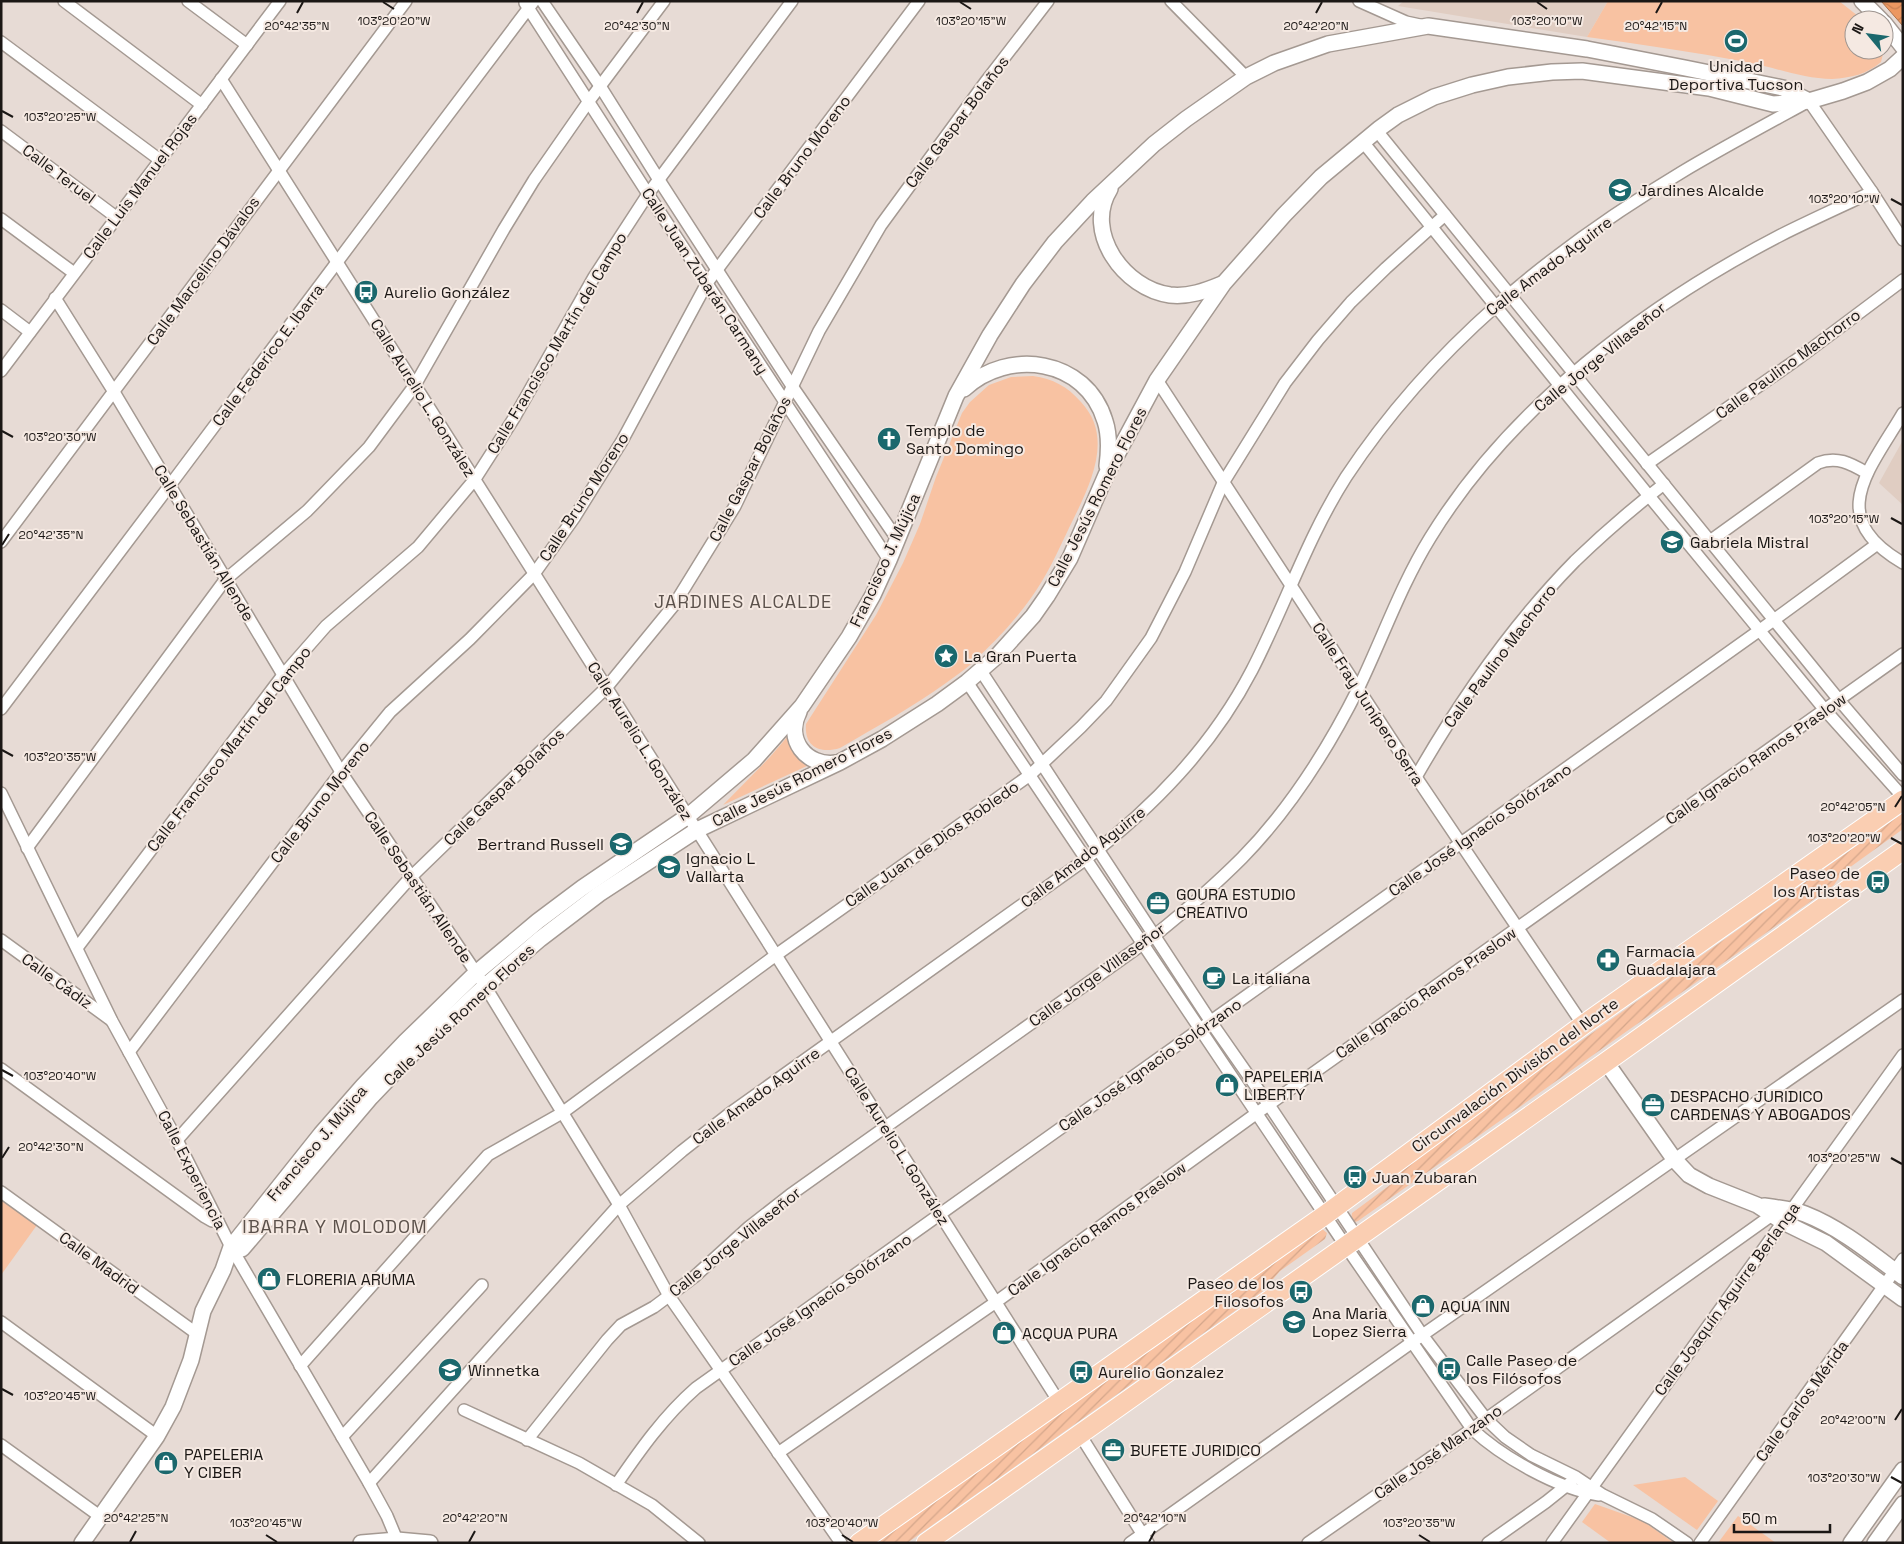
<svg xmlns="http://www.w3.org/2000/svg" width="1904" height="1544" viewBox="0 0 1904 1544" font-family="'Space Grotesk',sans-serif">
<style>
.built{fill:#e0cdc2}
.park{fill:#f8c2a2}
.garden{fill:url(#garden-furrows)}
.water{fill:url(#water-waves);stroke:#ad714a}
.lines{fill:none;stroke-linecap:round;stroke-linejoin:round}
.minor-casing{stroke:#a49992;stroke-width:14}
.tertiary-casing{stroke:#a49992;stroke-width:18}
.primary-casing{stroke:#fff;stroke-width:21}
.minor{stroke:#fff;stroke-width:11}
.tertiary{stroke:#fff;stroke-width:15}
.primary{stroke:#faceb2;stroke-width:19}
.ticks{fill:none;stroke:#1b1715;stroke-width:2}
.labels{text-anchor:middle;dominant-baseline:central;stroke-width:4;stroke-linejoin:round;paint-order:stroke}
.poi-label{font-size:16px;fill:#1b1715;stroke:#f5e9e2;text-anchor:start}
.street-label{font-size:16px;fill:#1b1715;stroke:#f5e9e2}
.neighbourhood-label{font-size:18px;letter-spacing:1px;fill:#5b514b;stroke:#f5e9e2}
.ticks-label{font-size:12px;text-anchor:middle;fill:#1b1715;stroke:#f5e9e2;stroke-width:4;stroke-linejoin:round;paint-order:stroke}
</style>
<defs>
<pattern id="garden-furrows" width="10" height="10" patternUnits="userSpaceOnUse" patternTransform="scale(1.25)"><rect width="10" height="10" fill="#f8c2a2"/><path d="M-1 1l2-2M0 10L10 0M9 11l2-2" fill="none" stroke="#d4a68b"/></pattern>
<pattern id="water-waves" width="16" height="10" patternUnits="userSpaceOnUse" patternTransform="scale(1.25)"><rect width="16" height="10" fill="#ec9761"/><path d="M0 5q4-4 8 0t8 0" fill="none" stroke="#ca8153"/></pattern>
</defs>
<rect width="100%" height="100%" fill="#e7dbd5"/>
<!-- built -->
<g class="built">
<polygon points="1404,1 1608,1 1587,37 1398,6"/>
<polygon points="1903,440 1903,505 1879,483"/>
</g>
<!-- park -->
<g class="park">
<path d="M1608,1H1839L1863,20H1854V50H1884L1881,62C1867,74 1851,78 1832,79C1803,79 1774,67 1746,62C1693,52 1640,44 1587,37Z"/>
<path d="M1033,376C1053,379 1067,386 1081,402C1116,439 1088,489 1069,528C1058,551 1047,576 1031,598C1014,622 993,644 970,665C963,671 954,677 946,683C913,707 876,727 840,748C820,754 804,747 806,724L876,615L903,563L920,524L936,477L962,413L970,402L989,385L1011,377Z"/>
<polygon points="788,736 793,752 809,765 723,805 770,757"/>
<polygon points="1,1199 37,1225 1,1275"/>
<polygon points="1685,1477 1718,1501 1697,1530 1633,1485"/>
<polygon points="1595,1504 1643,1521 1674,1543 1611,1543 1582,1522"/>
<polygon points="1738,1516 1776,1543 1718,1543"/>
</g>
<!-- garden -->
<g class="garden">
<polygon points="1903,813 1903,829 1842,873 1834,885 1358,1221 1355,1222 1351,1220 1352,1213 1394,1182 1407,1164"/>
<polygon points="1321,1228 1327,1233 1325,1239 1280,1271 1263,1291 907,1543 876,1543"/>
</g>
<!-- water -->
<polygon class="water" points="1881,1 1903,1 1903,26"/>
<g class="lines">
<!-- minor casing -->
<g class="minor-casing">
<g id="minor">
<polyline points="64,1 202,105"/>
<polyline points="188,1 247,45"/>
<polyline points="542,1 600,86 659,180 792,386 897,539"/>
<polyline points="1171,1 1246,77"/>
<polyline points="1359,1 1406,22 1420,25"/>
<polyline points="525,3 648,194 889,560"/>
<polyline points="1,42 160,160"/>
<polyline points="221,79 1059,1402"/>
<polyline points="1,131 116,217"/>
<polyline points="1377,131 1839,700 1903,775"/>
<polyline points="1363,142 1649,496 1825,710 1903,797"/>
<polyline points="1,219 74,273"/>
<polyline points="55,298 114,392 341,772 485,986 619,1205 669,1296 841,1543"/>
<polyline points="1,310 30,332"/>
<polyline points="1,371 280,1"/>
<polyline points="1157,380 1416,777 1583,1025"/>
<path d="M1903,413C1869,471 1824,517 1903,563"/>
<polyline points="1647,464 1799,358 1903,280"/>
<path d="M1710,541L1818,463C1837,456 1850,463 1867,473"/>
<polyline points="1,542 406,1"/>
<polyline points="981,671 1211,1022 1269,1105 1423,1336 1486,1419 1505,1437 1531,1455 1576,1477 1603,1495 1652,1519 1687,1543"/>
<path d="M967,682L1345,1245L1472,1429C1502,1457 1558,1489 1599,1495"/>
<path d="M1,709C180,474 355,236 534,1"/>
<path d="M1416,777C1459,702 1514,623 1575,561C1603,534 1633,508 1664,484"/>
<polyline points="1,793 112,1021 177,1140 231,1247 369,1483 387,1516 397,1540"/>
<polyline points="27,848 225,580 307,511 369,447 415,385 504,229 534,180 589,101 664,1"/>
<polyline points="1,940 111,1020"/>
<polyline points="77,948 283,675 326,626 418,547 475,479 514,418 594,277 648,194 792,1"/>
<polyline points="129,1052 341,772 390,712 470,639 534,574 574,518 622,441 707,283 919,1"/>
<polyline points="1,1069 205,1217 212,1221 218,1221"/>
<polyline points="177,1140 411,877 606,688 674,605 735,506 819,331 881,225 987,80 1048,1"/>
<polyline points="1,1192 196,1333"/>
<polyline points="1,1322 157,1436"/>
<polyline points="300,1366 488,1155 562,1113 776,955 1030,775 1081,727 1106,701 1151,638 1185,572 1223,483 1285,383 1318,340 1351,302 1386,268 1445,215"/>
<polyline points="464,1410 579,1463 652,1505 699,1543"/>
<polyline points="1079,1433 1148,1543"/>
<polyline points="342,1437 482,1285"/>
<path d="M527,1440L607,1340L621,1325L654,1307L694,1277L749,1227L790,1195L1154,936C1185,911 1214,886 1242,858C1290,809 1328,749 1359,687C1383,637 1401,585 1430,538C1510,407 1646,305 1781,235C1811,220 1842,206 1872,192"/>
<polyline points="1,1445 101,1517"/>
<polyline points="778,1453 996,1302 1257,1113 1903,654"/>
<path d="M369,1483L619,1205L682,1151L729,1114L1086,859C1153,807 1212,747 1252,670C1285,606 1307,538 1346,477C1432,347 1550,251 1682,172C1724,147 1767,124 1809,101L1872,192L1903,240"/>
<path d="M616,1485C640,1450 664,1416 696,1388L1760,630L1876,545"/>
<polyline points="1130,1543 1411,1343 1903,1000"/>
<polyline points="1308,1543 1472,1429 1772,1215 1778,1213"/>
<polyline points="1488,1543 1546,1502 1571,1482"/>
<polyline points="1552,1543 1903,1055"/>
<polyline points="1700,1543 1903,1259"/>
</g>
</g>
<!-- tertiary casing -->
<g class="tertiary-casing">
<g id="tertiary">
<polyline points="1862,1 1881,20"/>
<polyline points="1884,23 1903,47"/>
<path d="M1110,189C1083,232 1124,289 1170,295C1189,297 1205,291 1222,284"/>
<path d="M964,389C1008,348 1086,358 1105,421C1110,436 1109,451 1107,466"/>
<path d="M799,712C785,739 806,767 836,763"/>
<polyline points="1606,1062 1674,1159 1689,1175 1709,1186 1757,1205 1783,1222 1826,1243 1903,1299"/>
<path d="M1764,1206C1777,1208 1792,1209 1805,1214C1841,1228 1872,1254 1903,1277"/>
<polyline points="242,1249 371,1097 415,1051 485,986 540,939 599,894 697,830 840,762 882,739 937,704 967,682 997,656 1033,616 1047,596 1070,558 1106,475 1157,380 1224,283 1284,215 1321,177 1380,128 1398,115 1434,97 1472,85 1508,77 1552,72 1582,71 1709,88 1773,104 1809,101 1843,91 1867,82 1890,69 1903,57"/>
<polyline points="82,1543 157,1436 173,1407 191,1360 203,1311 223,1270 231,1247 321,1134 363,1086 405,1042 476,973 538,921 582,888 688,816 754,760 802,706 849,637 873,595 889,560 956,396 990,335 1023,284 1055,242 1093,201 1154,144 1186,119 1246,77 1274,63 1328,44 1428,26 1587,49 1685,68 1783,88 1809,101"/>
<polyline points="361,1543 397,1540 430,1543"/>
<polyline points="1851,1543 1903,1470"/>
<polyline points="1875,1543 1903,1504"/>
</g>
</g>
<!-- primary casing -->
<g class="primary-casing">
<g id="primary">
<polyline points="859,1543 1325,1215 1583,1025 1903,800"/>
<polyline points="926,1543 1606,1062 1903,850"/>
</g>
</g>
<!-- minor -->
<use href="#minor" class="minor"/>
<!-- tertiary -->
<use href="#tertiary" class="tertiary"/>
<!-- primary -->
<use href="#primary" class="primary"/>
</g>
<!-- ticks -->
<path class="ticks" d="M383,2L394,9M960,2L971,9M1537,2L1547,9M297,13L303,2M637,13L643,2M1316,13L1322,2M1656,13L1662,2M2,111L13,117M1891,199L1902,205M2,431L13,437M1891,518L1902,524M2,545L9,534M2,750L13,756M1895,807L1902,796M1891,838L1902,844M2,1070L13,1076M2,1158L9,1147M1891,1158L1902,1164M2,1389L13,1395M1895,1420L1902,1409M1891,1477L1902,1483M266,1535L277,1542M842,1535L853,1542M1419,1535L1430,1542M130,1542L136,1531M469,1542L475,1531M1149,1542L1155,1531"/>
<!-- icons -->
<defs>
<g id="stadium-disc" transform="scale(1.25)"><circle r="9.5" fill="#1b686d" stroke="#f5e9e2"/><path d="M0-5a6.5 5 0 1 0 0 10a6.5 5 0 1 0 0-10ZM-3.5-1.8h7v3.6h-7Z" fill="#fff"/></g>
<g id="school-disc" transform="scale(1.25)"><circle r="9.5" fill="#1b686d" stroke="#f5e9e2"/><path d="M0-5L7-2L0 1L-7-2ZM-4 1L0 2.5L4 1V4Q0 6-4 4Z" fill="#fff"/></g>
<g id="bus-disc" transform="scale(1.25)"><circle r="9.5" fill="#1b686d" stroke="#f5e9e2"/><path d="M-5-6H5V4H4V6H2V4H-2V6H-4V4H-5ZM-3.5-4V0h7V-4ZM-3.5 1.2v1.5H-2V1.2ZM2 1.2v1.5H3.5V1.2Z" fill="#fff"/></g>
<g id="church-disc" transform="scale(1.25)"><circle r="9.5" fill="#1b686d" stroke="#f5e9e2"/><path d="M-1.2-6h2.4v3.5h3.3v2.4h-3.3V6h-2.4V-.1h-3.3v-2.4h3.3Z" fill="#fff"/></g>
<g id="sight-disc" transform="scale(1.25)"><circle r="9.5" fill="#1b686d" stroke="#f5e9e2"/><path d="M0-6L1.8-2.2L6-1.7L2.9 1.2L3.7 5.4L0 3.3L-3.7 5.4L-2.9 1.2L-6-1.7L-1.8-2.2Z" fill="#fff"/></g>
<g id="office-disc" transform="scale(1.25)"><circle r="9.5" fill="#1b686d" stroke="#f5e9e2"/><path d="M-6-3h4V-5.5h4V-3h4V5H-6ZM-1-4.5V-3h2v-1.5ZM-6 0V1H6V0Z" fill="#fff"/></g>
<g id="pharmacy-disc" transform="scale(1.25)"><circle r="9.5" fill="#1b686d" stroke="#f5e9e2"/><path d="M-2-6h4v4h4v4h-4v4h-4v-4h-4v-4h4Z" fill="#fff"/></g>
<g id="cafe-disc" transform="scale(1.25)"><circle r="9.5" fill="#1b686d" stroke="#f5e9e2"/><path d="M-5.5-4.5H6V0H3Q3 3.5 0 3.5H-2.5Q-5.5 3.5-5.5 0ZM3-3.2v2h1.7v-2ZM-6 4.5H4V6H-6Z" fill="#fff"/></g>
<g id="shop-disc" transform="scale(1.25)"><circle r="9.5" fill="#1b686d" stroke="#f5e9e2"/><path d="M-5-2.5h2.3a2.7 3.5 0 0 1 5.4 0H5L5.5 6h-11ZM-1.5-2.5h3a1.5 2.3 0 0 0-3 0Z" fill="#fff"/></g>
</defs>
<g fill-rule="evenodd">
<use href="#stadium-disc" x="1736" y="41"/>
<use href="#school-disc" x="1620" y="190"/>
<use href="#bus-disc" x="366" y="292"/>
<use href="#church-disc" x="889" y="439"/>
<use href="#school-disc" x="1672" y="542"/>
<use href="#sight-disc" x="946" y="656"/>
<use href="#school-disc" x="621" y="844"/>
<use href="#school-disc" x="669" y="867"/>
<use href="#bus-disc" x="1878" y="882"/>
<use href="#office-disc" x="1158" y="903"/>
<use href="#pharmacy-disc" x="1608" y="960"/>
<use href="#cafe-disc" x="1214" y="978"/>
<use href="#shop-disc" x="1227" y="1085"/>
<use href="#office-disc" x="1653" y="1105"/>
<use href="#bus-disc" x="1355" y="1177"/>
<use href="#shop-disc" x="269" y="1279"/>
<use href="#bus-disc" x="1301" y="1292"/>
<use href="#shop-disc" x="1423" y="1306"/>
<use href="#school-disc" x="1294" y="1322"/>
<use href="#shop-disc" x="1004" y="1333"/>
<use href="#bus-disc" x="1449" y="1369"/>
<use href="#school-disc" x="450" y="1370"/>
<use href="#bus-disc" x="1081" y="1372"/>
<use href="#office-disc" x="1113" y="1450"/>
<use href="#shop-disc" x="166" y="1463"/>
</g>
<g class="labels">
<!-- poi labels -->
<g class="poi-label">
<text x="1736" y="66" text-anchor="middle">Unidad<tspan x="1736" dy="18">Deportiva Tucson</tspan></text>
<text x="1638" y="190">Jardines Alcalde</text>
<text x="384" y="292">Aurelio González</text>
<text x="906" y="430">Templo de<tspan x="906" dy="18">Santo Domingo</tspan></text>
<text x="1690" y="542">Gabriela Mistral</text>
<text x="964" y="656">La Gran Puerta</text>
<text x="604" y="844" text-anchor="end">Bertrand Russell</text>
<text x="686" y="858">Ignacio L<tspan x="686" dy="18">Vallarta</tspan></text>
<text x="1860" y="873" text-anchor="end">Paseo de<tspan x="1860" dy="18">los Artistas</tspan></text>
<text x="1176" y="894">GOURA ESTUDIO<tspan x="1176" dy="18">CREATIVO</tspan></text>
<text x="1626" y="951">Farmacia<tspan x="1626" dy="18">Guadalajara</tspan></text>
<text x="1232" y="978">La italiana</text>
<text x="1244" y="1076">PAPELERIA<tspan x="1244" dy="18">LIBERTY</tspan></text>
<text x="1670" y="1096">DESPACHO JURIDICO<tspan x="1670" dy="18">CARDENAS Y ABOGADOS</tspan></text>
<text x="1372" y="1177">Juan Zubaran</text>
<text x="286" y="1279">FLORERIA ARUMA</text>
<text x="1284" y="1283" text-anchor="end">Paseo de los<tspan x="1284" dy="18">Filosofos</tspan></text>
<text x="1440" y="1306">AQUA INN</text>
<text x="1312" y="1313">Ana Maria<tspan x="1312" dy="18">Lopez Sierra</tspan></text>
<text x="1022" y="1333">ACQUA PURA</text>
<text x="1466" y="1360">Calle Paseo de<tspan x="1466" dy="18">los Filósofos</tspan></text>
<text x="468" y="1370">Winnetka</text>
<text x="1098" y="1372">Aurelio Gonzalez</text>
<text x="1130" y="1450">BUFETE JURIDICO</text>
<text x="184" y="1454">PAPELERIA<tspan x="184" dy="18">Y CIBER</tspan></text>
</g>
<!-- street labels -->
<g class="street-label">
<text transform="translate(957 122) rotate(-53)">Calle Gaspar Bolaños</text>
<text transform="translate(802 157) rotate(-53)">Calle Bruno Moreno</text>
<text transform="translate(59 174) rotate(37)">Calle Teruel</text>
<text transform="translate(140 186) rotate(-53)">Calle Luis Manuel Rojas</text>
<text transform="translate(1549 266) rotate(-37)">Calle Amado Aguirre</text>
<text transform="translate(203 271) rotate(-54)">Calle Marcelino Dávalos</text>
<text transform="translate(705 281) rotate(57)">Calle Juan Zubarán Carmany</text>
<text transform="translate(557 343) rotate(-59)">Calle Francisco Martín del Campo</text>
<text transform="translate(268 355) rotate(-53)">Calle Federico E. Ibarra</text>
<text transform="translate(1600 357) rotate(-39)">Calle Jorge Villaseñor</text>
<text transform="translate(1788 364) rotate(-36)">Calle Paulino Machorro</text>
<text transform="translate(423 398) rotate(58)">Calle Aurelio L. González</text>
<text transform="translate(750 469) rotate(-63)">Calle Gaspar Bolaños</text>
<text transform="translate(584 497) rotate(-57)">Calle Bruno Moreno</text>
<text transform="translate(1097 497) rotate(-63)">Calle Jesús Romero Flores</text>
<text transform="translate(204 543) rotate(59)">Calle Sebastián Allende</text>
<text transform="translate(885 560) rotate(-65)">Francisco J. Mújica</text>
<text transform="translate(1500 656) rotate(-53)">Calle Paulino Machorro</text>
<text transform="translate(1368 704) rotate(57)">Calle Fray Junípero Serra</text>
<text transform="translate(640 741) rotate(58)">Calle Aurelio L. González</text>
<text transform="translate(229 749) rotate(-52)">Calle Francisco Martín del Campo</text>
<text transform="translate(1756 759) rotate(-35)">Calle Ignacio Ramos Praslow</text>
<text transform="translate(802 777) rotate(-27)">Calle Jesús Romero Flores</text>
<text transform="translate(504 787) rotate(-44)">Calle Gaspar Bolaños</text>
<text transform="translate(320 802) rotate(-52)">Calle Bruno Moreno</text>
<text transform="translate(1480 830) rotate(-35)">Calle José Ignacio Solórzano</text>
<text transform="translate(932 844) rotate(-35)">Calle Juan de Dios Robledo</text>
<text transform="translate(1083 857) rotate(-38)">Calle Amado Aguirre</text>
<text transform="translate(418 887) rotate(56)">Calle Sebastián Allende</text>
<text transform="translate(1097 975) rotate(-36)">Calle Jorge Villaseñor</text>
<text transform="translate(57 981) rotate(36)">Calle Cádiz</text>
<text transform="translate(1426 993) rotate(-35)">Calle Ignacio Ramos Praslow</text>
<text transform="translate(459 1015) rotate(-43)">Calle Jesús Romero Flores</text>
<text transform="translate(1150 1065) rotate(-35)">Calle José Ignacio Solórzano</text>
<text transform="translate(1515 1075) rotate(-36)">Circunvalación División del Norte</text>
<text transform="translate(756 1096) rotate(-36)">Calle Amado Aguirre</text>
<text transform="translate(317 1143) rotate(-50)">Francisco J. Mújica</text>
<text transform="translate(897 1146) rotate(58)">Calle Aurelio L. González</text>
<text transform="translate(192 1170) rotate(63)">Calle Experiencia</text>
<text transform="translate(1097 1229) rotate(-36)">Calle Ignacio Ramos Praslow</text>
<text transform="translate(735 1242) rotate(-39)">Calle Jorge Villaseñor</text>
<text transform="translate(99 1263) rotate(36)">Calle Madrid</text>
<text transform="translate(1727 1299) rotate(-54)">Calle Joaquín Aguirre Berlanga</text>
<text transform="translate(820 1300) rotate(-35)">Calle José Ignacio Solórzano</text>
<text transform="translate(1802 1401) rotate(-54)">Calle Carlos Mérida</text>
<text transform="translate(1438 1452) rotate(-35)">Calle José Manzano</text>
</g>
<!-- neighbourhood labels -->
<g class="neighbourhood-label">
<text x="743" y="601">JARDINES ALCALDE</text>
<text x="335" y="1226">IBARRA Y MOLODOM</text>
</g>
</g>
<g class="ticks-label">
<text x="394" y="25">103°20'20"W</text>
<text x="971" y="25">103°20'15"W</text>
<text x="1547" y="25">103°20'10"W</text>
<text x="297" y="30">20°42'35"N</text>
<text x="637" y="30">20°42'30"N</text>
<text x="1316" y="30">20°42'20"N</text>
<text x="1656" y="30">20°42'15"N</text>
<text x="60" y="121">103°20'25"W</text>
<text x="1844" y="203">103°20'10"W</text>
<text x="60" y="441">103°20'30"W</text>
<text x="1844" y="523">103°20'15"W</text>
<text x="51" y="539">20°42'35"N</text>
<text x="60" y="761">103°20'35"W</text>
<text x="1853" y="811">20°42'05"N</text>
<text x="1844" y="842">103°20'20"W</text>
<text x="60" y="1080">103°20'40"W</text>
<text x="51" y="1151">20°42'30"N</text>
<text x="1844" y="1162">103°20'25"W</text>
<text x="60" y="1400">103°20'45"W</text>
<text x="1853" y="1424">20°42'00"N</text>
<text x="1844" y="1482">103°20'30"W</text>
<text x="136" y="1522">20°42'25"N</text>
<text x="475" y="1522">20°42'20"N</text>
<text x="1155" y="1522">20°42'10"N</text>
<text x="266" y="1527">103°20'45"W</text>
<text x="842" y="1527">103°20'40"W</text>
<text x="1419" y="1527">103°20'35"W</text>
</g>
<!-- border -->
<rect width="1904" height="1544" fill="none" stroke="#1b1715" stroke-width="5"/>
<!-- north arrow -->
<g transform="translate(1869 35) rotate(299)"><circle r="24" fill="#f5e9e2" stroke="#9e9590"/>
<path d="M0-4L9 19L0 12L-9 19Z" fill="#1b686d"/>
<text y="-8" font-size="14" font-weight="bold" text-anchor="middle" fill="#1b1715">N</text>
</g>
<!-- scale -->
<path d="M1734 1524v8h96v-8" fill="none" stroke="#1b1715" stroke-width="2.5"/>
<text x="1742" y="1524" font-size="15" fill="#1b1715" stroke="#f5e9e2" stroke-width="4" paint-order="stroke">50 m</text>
</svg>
